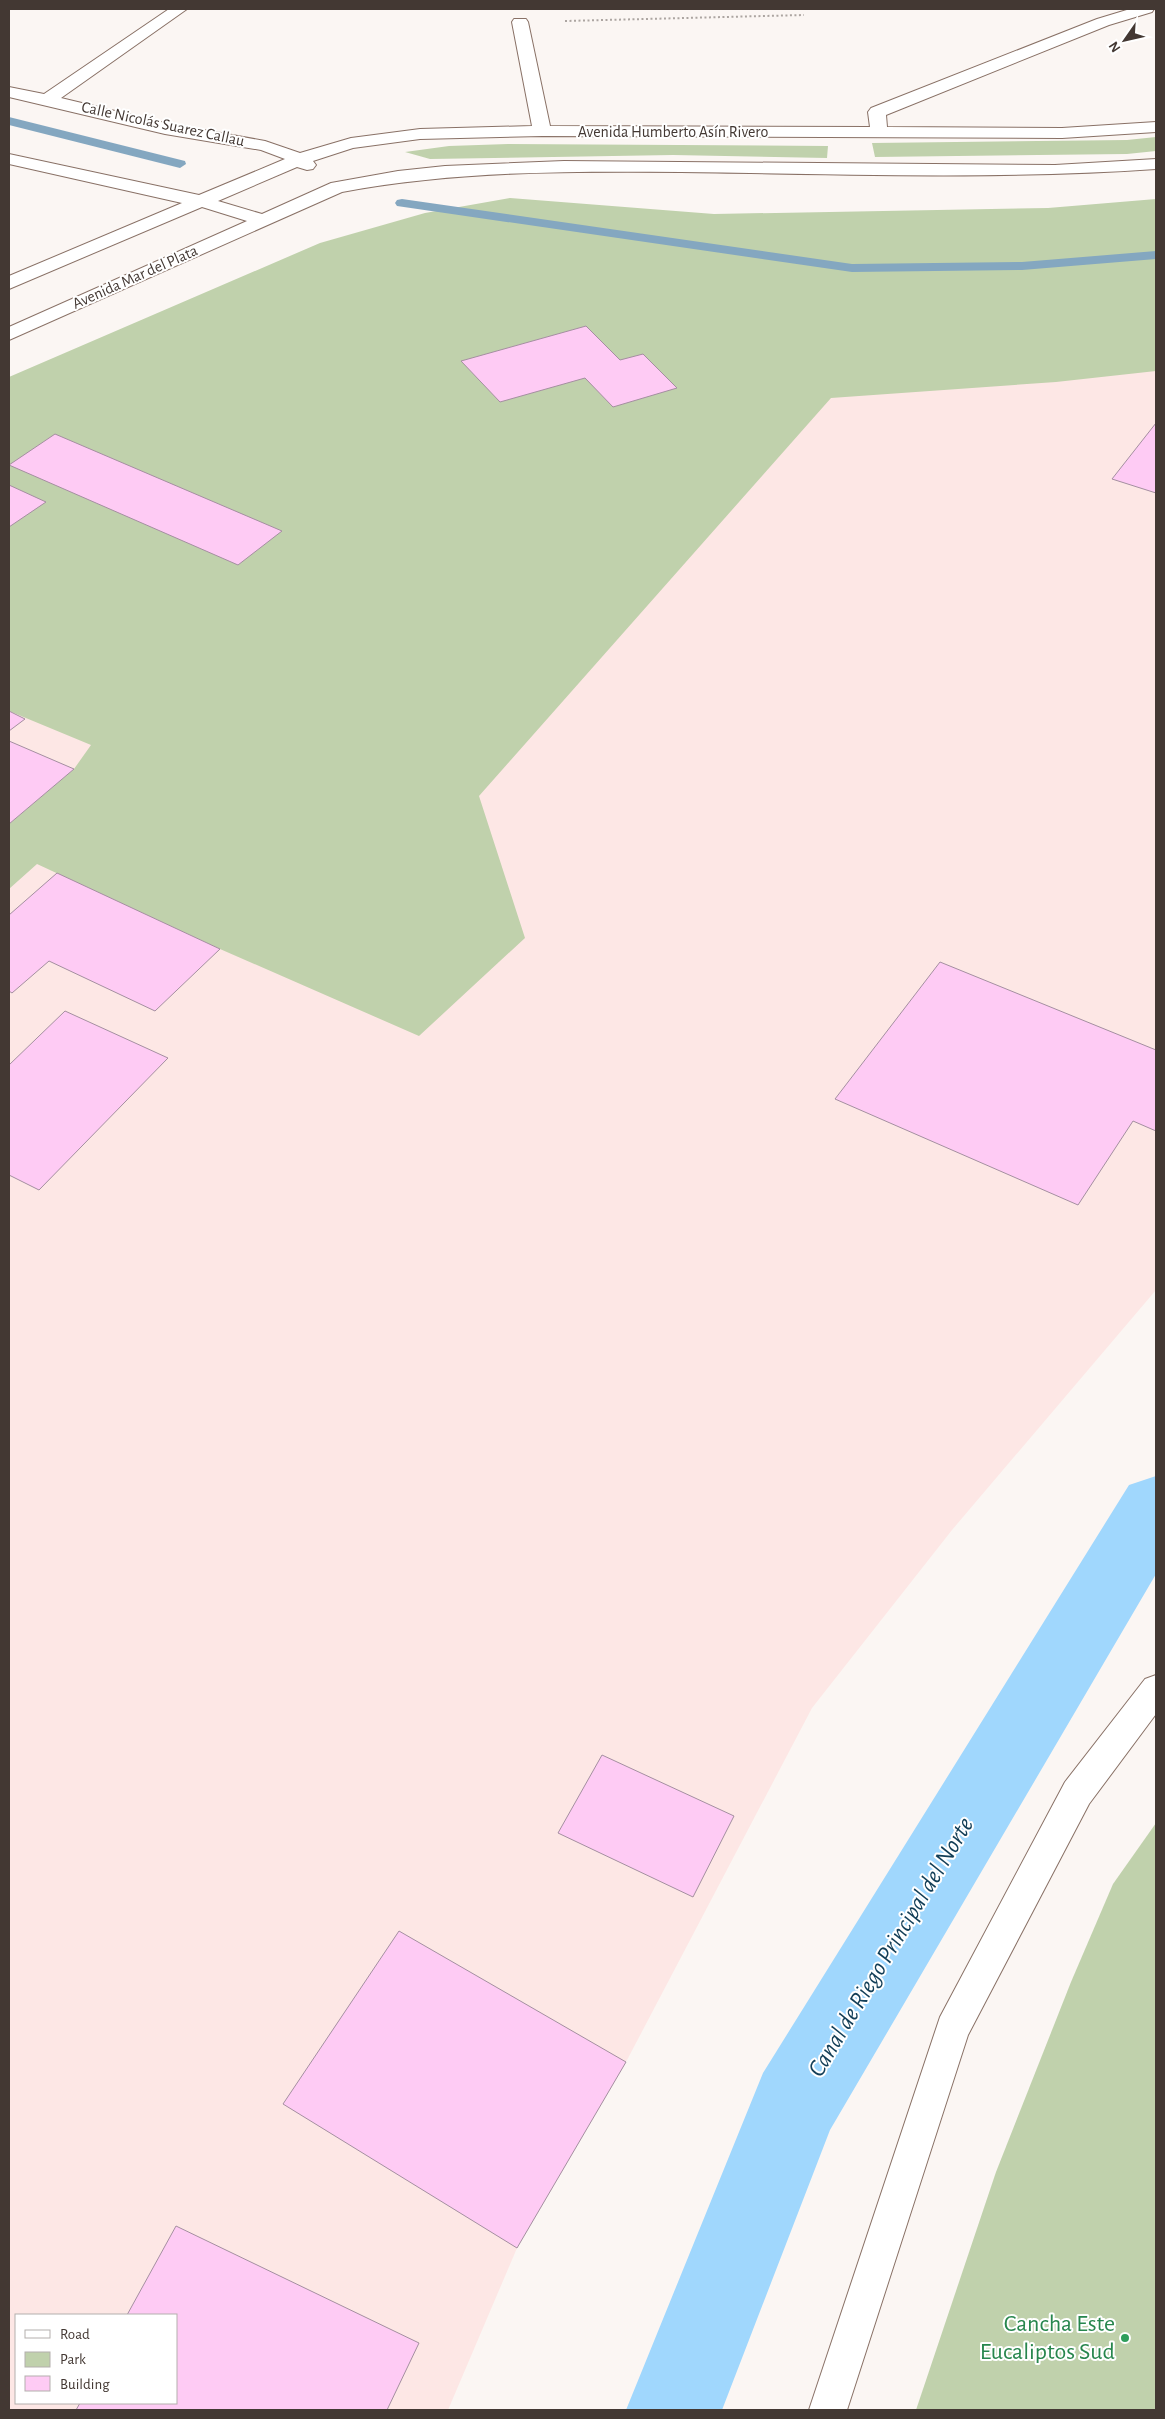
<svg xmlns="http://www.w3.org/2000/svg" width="1165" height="2419" viewBox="0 0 1165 2419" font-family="'Alegreya Sans',sans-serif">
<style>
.industrial{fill:#fde7e5;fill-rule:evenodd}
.green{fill:#c0d1ac}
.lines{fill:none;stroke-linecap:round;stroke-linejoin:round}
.stream{fill:#84a7c0;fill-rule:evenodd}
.canal{fill:#a0d7fd;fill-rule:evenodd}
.building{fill:#fecbf4;stroke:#a48fa0}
.minor-casing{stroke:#897166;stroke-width:2}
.path{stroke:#aca5a1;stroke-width:2;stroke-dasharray:2 2.5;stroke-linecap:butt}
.minor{fill:#fff;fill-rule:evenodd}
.leisure-dot{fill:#2e9e5b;stroke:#fff;stroke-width:2}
.labels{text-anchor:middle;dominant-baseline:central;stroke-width:4;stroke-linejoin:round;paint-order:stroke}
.far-street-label{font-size:16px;fill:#433833;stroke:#fff}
.near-leisure-label{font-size:24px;fill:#27864d;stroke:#fff;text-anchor:end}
.near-water-label{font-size:25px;font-style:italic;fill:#123e57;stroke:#fff}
</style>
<rect width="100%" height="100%" fill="#fbf6f3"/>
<!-- industrial -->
<path class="industrial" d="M1156,340V1290L952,1530L812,1708L626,2062L517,2248L448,2410H9V377ZM16,2315H176V2403H16Z"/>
<!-- green -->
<g class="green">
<polygon points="1156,137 1156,151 1127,154 875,157 872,143 1127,140"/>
<polygon points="508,144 828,146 827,158 673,155 430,159 405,152 449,146"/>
<polygon points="510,198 714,214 1048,208 1156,199 1156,371 1056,382 831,398 479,796 525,938 419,1036 220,949 37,864 9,889 9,824 74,769 91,745 9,711 9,377 320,243 425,213"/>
<polygon points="1156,1823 1156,2410 916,2410 996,2172 1071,1982 1113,1884"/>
</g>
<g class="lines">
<!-- stream -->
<g class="stream">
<polygon points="9,117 185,161 186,164 180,168 9,125"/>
<polygon points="402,199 852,264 1022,262 1156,251 1156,259 1022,270 852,272 397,206 395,203 397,200"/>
</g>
<!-- canal -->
<polygon class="canal" points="1156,1476 1156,1574 830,2130 722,2410 626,2410 763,2073 1129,1485"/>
</g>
<!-- building -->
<g class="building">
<polygon points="586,326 620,360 643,354 677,388 613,407 585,378 500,402 461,361"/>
<polygon points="1156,423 1156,493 1112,479"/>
<polygon points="55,434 282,531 238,565 9,465"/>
<polygon points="9,485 46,502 9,527"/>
<polygon points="9,711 25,719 9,731"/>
<polygon points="9,741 74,769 9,824"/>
<polygon points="57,873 220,949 155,1011 49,961 12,993 9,991 9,915"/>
<polygon points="940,962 1156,1050 1156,1131 1133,1121 1078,1205 835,1099"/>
<polygon points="65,1011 168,1058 39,1190 9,1175 9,1065"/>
<polygon points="602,1755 734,1816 693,1897 558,1833"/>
<polygon points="399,1931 626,2062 517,2248 283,2104"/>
<polygon points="176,2226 419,2343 387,2410 76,2410 80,2403 176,2403 176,2315 127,2315"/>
</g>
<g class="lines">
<!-- minor casing -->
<g class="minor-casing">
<g id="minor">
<path d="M169,9H187L61,98L165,123L265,141L300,153L351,138L420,129L532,126L512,22L514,19H526L528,22L550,126L870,127L868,112L871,108L1097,19L1130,9H1154L1152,12L1109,25L886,115L887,127L1062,128L1156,122V132L1062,138L542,136L420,139L353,148L313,161L316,165L313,169L307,170L297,167L218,201L262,214L331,183L398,171L445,166L564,161L1055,165L1156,159V169C998,180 839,174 681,172C567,171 454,171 342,192L9,340V327L247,221L202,207L9,289V276L182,203L9,164V154L199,195L285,159L261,150L165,134L9,97V87L44,94Z"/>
<polygon points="1156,1675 1156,1714 1089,1804 968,2035 847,2410 809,2410 940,2017 1065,1782 1145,1679"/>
</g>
</g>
<!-- path -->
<polyline class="path" points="565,21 804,15"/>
<!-- minor -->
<use href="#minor" class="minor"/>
</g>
<!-- markers -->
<circle class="leisure-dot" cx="1125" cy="2338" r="5"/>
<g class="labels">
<!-- far-street labels -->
<g class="far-street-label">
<text transform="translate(163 124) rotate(12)">Calle Nicolás Suarez Callau</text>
<text x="673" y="132">Avenida Humberto Asín Rivero</text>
<text transform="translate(135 277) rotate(-24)">Avenida Mar del Plata</text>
</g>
<!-- near-leisure labels -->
<g class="near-leisure-label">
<text x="1115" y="2324">Cancha Este<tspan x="1115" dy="28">Eucaliptos Sud</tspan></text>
</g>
<!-- near-water labels -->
<g class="near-water-label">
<text transform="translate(891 1947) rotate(-59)">Canal de Riego Principal del Norte</text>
</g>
</g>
<!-- border -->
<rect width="1165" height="2419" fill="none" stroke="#433833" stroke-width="20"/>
<!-- legend -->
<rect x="15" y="2314" width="162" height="90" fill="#ffffff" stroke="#b4afad"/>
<rect x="25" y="2330" width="25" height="8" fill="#ffffff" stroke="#b4afad"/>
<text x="60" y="2339" font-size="15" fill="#433833">Road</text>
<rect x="25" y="2352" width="25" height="15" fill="#c0d1ac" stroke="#b4afad"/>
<text x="60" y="2364" font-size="15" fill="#433833">Park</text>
<rect x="25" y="2376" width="25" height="15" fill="#fecbf4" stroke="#b4afad"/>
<text x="60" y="2389" font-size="15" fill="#433833">Building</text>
<!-- north arrow -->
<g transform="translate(1125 40) rotate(236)" stroke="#ffffff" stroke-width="4" paint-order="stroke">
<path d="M0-4L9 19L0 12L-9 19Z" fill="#433833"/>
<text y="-8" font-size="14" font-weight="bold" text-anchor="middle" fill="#433833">N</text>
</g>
</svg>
